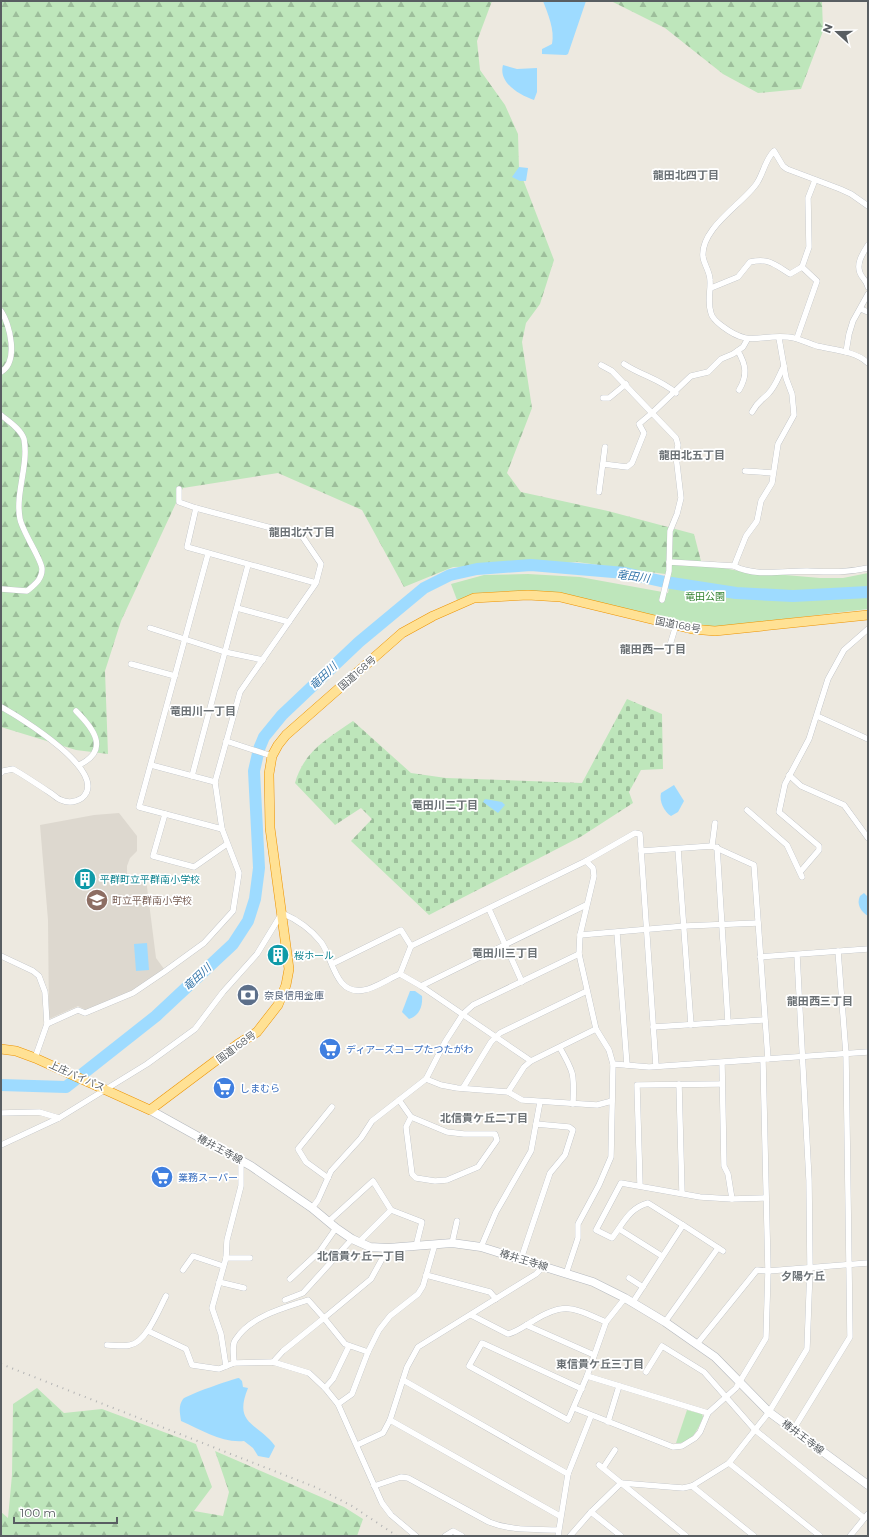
<svg xmlns="http://www.w3.org/2000/svg" width="869" height="1537" viewBox="0 0 869 1537" font-family="Montserrat,'Noto Sans JP',sans-serif">
<style>
.education{fill:#ddd8cf}
.forest{fill:url(#forest-firs)}
.cemetery{fill:url(#cemetery-stones)}
.green{fill:#bee6bb}
.water{fill:#9edbff}
.lines{fill:none;stroke-linecap:round;stroke-linejoin:round}
.river{stroke:#9edbff;stroke-width:12}
.minor-casing{stroke:#b3b7bc;stroke-width:6}
.secondary-casing{stroke:#b4b8be;stroke-width:9}
.trunk-casing{stroke:#ed9300;stroke-width:10}
.minor{stroke:#fff;stroke-width:5.5}
.secondary{stroke:#fff;stroke-width:8}
.trunk{stroke:#ffe194;stroke-width:9}
.rail{stroke:#b2b3b3;stroke-width:2;stroke-dasharray:1 5;stroke-linecap:butt}
.labels{text-anchor:middle;dominant-baseline:central;stroke-width:3.5;stroke-linejoin:round;paint-order:stroke}
.park-label{font-size:10px;fill:#328230;stroke:#fff}
.street-label{font-size:10px;fill:#595e62;stroke:#fff}
.culture-label{font-size:10px;fill:#0d838f;stroke:#fff;text-anchor:start}
.education-label{font-size:10px;fill:#785e54;stroke:#fff;text-anchor:start}
.service-label{font-size:10px;fill:#4e5e75;stroke:#fff;text-anchor:start}
.shop-label{font-size:10px;fill:#366cbe;stroke:#fff;text-anchor:start}
.neighbourhood-label{font-size:11px;font-weight:bold;fill:#6a7074;stroke:#fff}
.water-label{font-size:11px;font-style:italic;fill:#3677ab;stroke:#fff}
</style>
<defs>
<pattern id="forest-firs" width="22" height="20" patternUnits="userSpaceOnUse"><rect width="22" height="20" fill="#bee6bb"/><path d="M5 1l3.5 6h-7zM16 11l3.5 6h-7z" fill="#9dbe9b"/></pattern>
<pattern id="cemetery-stones" width="16" height="16" patternUnits="userSpaceOnUse"><rect width="16" height="16" fill="#bee6bb"/><path d="M2 7V4a2 2 0 0 1 4 0v3zM10 15v-3a2 2 0 0 1 4 0v3z" fill="#9dbe9b"/></pattern>
</defs>
<rect width="100%" height="100%" fill="#ede9e0"/>
<!-- education -->
<polygon class="education" points="119,813 137,836 137,851 130,858 127,866 127,880 146,879 156,958 164,969 131,992 86,1010 78,1006 49,1019 48,920 40,825 94,815"/>
<!-- forest -->
<g class="forest">
<polygon points="1,1 492,1 477,41 480,70 505,105 518,134 519,169 554,260 540,304 526,323 522,342 532,408 507,473 521,492 608,511 694,534 702,565 687,577 577,562 548,565 453,567 404,587 362,510 278,473 183,488 121,621 105,671 108,754 76,750 1,727"/>
<polygon points="611,1 822,1 823,31 801,89 758,93 723,74 665,28"/>
<polygon points="37,1388 64,1413 102,1409 196,1444 212,1487 194,1511 223,1516 229,1492 215,1451 344,1507 363,1519 357,1536 1,1536 1,1512 8,1518 12,1475 13,1404"/>
</g>
<!-- cemetery -->
<path class="cemetery" d="M627,699L662,714L663,769L641,770L629,792L633,803L582,836L429,915L351,841L372,819L361,808L335,825L295,783C304,751 327,739 353,721L411,773L446,778L582,783Z"/>
<!-- green -->
<g class="green">
<polygon points="673,565 713,566 739,571 820,578 843,578 868,573 868,609 728,626 702,627 553,593 516,591 477,593 457,600 451,584 484,575 528,574 580,577 668,593"/>
<path d="M687,1410L702,1414L703,1417C698,1429 692,1444 676,1443Z"/>
</g>
<!-- water -->
<g class="water">
<path d="M543,1H586L568,54L566,55L542,54V49L552,44C555,30 548,14 543,1Z"/>
<path d="M503,65L517,69L537,68V92L534,100C520,95 498,83 503,65Z"/>
<polygon points="519,167 528,168 526,181 520,181 512,177"/>
<path d="M674,785L684,801L678,812L671,816C664,812 659,801 661,793Z"/>
<polygon points="485,799 502,802 505,805 498,813 483,802"/>
<path d="M864,893L868,897V916C861,912 856,904 860,896Z"/>
<polygon points="147,943 149,970 136,971 134,944"/>
<path d="M410,991H415L422,996C423,1006 419,1016 409,1019L402,1012Z"/>
<path d="M239,1378L242,1381L243,1387L248,1388C233,1425 257,1422 275,1446L269,1458L258,1456L253,1448L244,1441C221,1443 202,1430 181,1421C180,1413 178,1406 183,1399C187,1395 232,1379 239,1378Z"/>
</g>
<g class="lines">
<!-- river -->
<polyline class="river" points="1,1085 66,1087 156,1016 233,944 248,921 255,899 259,868 254,771 259,749 264,737 282,715 359,642 424,588 450,575 477,569 531,565 625,573 665,582 736,593 793,596 868,592"/>
<!-- minor casing -->
<g class="minor-casing">
<g id="minor">
<path d="M868,206L851,194L840,189L787,169L783,166L774,151C765,160 764,172 757,183C744,203 700,228 703,257C704,264 710,272 710,280C711,291 707,301 711,313C712,318 718,323 722,326C751,348 758,334 788,337C799,338 807,343 817,346C834,350 855,351 868,363"/>
<path d="M868,245C863,253 856,263 860,273C862,278 867,281 868,287"/>
<path d="M711,288L738,277L750,262C769,258 774,264 790,274L802,267"/>
<polyline points="861,309 868,312"/>
<path d="M1,311C10,324 19,362 1,372"/>
<polyline points="797,338 817,281 802,267 809,247 808,198 815,180"/>
<path d="M738,351C746,365 748,375 739,390"/>
<polyline points="846,352 849,334 853,321 868,294"/>
<path d="M624,364C640,375 660,379 676,393"/>
<polyline points="601,365 612,371 652,413 639,424 644,433 632,463 627,467 603,464"/>
<polyline points="603,398 609,398 626,384"/>
<path d="M752,412C758,401 761,401 768,394C776,386 779,375 784,366"/>
<path d="M1,415C8,421 21,429 24,439C29,465 15,493 20,519C23,533 42,560 42,569C42,580 34,585 27,591L1,589"/>
<polyline points="745,471 773,473"/>
<polyline points="179,489 179,502 196,508"/>
<polyline points="599,492 605,447"/>
<polyline points="208,554 139,807 222,829 215,782 240,692 316,583 321,564 302,536 196,508 187,547 316,583"/>
<path d="M669,562L734,566C755,577 784,571 807,571C830,572 845,573 868,568"/>
<polyline points="734,566 746,536 757,521 761,501 772,483 778,444 794,415 792,394 786,378 779,338"/>
<polyline points="662,600 669,571 670,531 677,514 681,498 676,456 678,445 676,438 652,413 691,376 708,372 721,359 733,354 743,347 747,340"/>
<polyline points="237,608 289,622"/>
<polyline points="150,628 225,652 263,660"/>
<polyline points="670,645 676,625"/>
<polyline points="131,664 175,676"/>
<path d="M1,707C18,716 112,773 82,798C76,802 68,803 61,800C57,799 53,794 49,792C37,784 25,776 13,769L3,771L1,773"/>
<path d="M76,711C94,729 110,750 79,765"/>
<polyline points="817,716 868,739"/>
<polyline points="226,741 272,756"/>
<polyline points="151,765 215,782"/>
<polyline points="789,775 801,786 844,805 868,838"/>
<polyline points="192,776 248,565"/>
<polyline points="747,810 787,845 802,877"/>
<polyline points="165,814 153,856 194,867 227,844"/>
<polyline points="712,846 715,823"/>
<polyline points="717,847 728,1022"/>
<polyline points="678,849 691,1025"/>
<polyline points="641,851 712,846 754,865 768,1059"/>
<polyline points="801,871 819,850 819,846 779,812 785,784 809,739 828,679 844,650 868,629"/>
<polyline points="489,909 522,982"/>
<polyline points="617,933 627,1065"/>
<polyline points="580,935 685,926 758,923"/>
<polyline points="1,956 33,971 39,976 45,992 47,1024 35,1058"/>
<polyline points="760,957 868,949"/>
<polyline points="332,964 401,930 411,946"/>
<polyline points="400,974 411,946 586,861 635,833 640,834 656,1066"/>
<polyline points="421,986 586,905"/>
<polyline points="47,1024 78,1010 85,1013 133,993 164,972 204,943 233,911 239,873 222,829"/>
<polyline points="653,1027 763,1020"/>
<path d="M560,1048C575,1074 574,1075 573,1104"/>
<polyline points="722,1063 724,1166 728,1174 732,1199"/>
<polyline points="613,1064 649,1067 868,1052"/>
<polyline points="426,1079 441,1085 457,1088 508,1092 522,1100 597,1105 612,1101"/>
<polyline points="679,1084 682,1193"/>
<polyline points="463,1088 491,1042 500,1033 587,991"/>
<polyline points="508,1092 524,1067 531,1061"/>
<polyline points="1,1113 39,1112 59,1118"/>
<polyline points="411,1117 399,1100 426,1079 445,1042 463,1014 473,1005 579,954"/>
<polygon points="411,1117 447,1132 464,1134 495,1134 497,1140 478,1167 447,1180 435,1181 416,1178 412,1174 406,1127"/>
<path d="M1,1145L59,1118L147,1064L195,1029L223,992L257,954L282,913C298,920 310,928 321,942C333,958 335,996 364,990C374,989 390,978 400,974L421,986L531,1061L596,1029"/>
<polyline points="328,1178 306,1162 298,1149 332,1107"/>
<polyline points="640,1185 637,1085 722,1084"/>
<polyline points="312,1208 318,1200 331,1171 361,1138 372,1121 399,1100"/>
<polyline points="391,1210 422,1222 416,1246"/>
<polyline points="328,1222 373,1181 391,1210 359,1242"/>
<path d="M683,1225L648,1203C629,1208 623,1224 612,1238L596,1230L621,1183L700,1197L732,1199L766,1198"/>
<polyline points="619,1229 662,1256"/>
<polyline points="452,1243 457,1221"/>
<polyline points="481,1247 496,1212 531,1151 540,1102"/>
<polyline points="226,1258 250,1258"/>
<polyline points="521,1259 550,1173 565,1155 573,1130 569,1127 536,1124"/>
<polyline points="183,1270 193,1256 223,1266"/>
<polyline points="566,1274 578,1238 578,1224 599,1185 611,1157 613,1064 609,1050 596,1029 579,954 580,935 594,876 593,868 586,861"/>
<polyline points="426,1275 490,1292 496,1299"/>
<polyline points="629,1278 643,1287"/>
<polyline points="290,1279 320,1251 336,1228"/>
<polyline points="219,1282 244,1288"/>
<polyline points="285,1300 303,1293 352,1239"/>
<polyline points="633,1302 683,1225 723,1251"/>
<path d="M471,1315L508,1334C517,1332 524,1326 533,1321C565,1301 573,1308 606,1322"/>
<polyline points="665,1322 718,1248"/>
<polyline points="526,1325 594,1355"/>
<polyline points="148,1331 186,1349 192,1365 219,1369 234,1363 273,1362 309,1373 325,1388 338,1404 382,1503 391,1515 416,1536"/>
<polyline points="697,1344 757,1270 768,1271 868,1263"/>
<path d="M107,1345C114,1345 123,1347 130,1345C146,1343 159,1309 166,1296"/>
<polyline points="273,1362 283,1351 324,1318 345,1344 368,1352"/>
<path d="M234,1363C234,1356 231,1345 236,1339C251,1316 284,1308 308,1300L324,1318L371,1279L388,1248"/>
<polyline points="226,1366 221,1334 212,1308 226,1258 227,1240 241,1186 241,1160"/>
<polyline points="646,1372 662,1346 704,1372 755,1430 864,1518"/>
<polyline points="587,1376 708,1413"/>
<polyline points="403,1380 568,1474"/>
<polyline points="325,1388 333,1379 349,1346"/>
<polyline points="582,1389 482,1343 469,1366 568,1420 587,1376 606,1322 625,1298"/>
<polyline points="338,1404 352,1394 368,1352 379,1330 390,1316 418,1294 423,1286 435,1244"/>
<polyline points="574,1408 673,1447 682,1446 695,1438 700,1432 708,1413 736,1388 766,1338 768,1271 763,1060"/>
<polyline points="390,1420 560,1516"/>
<polyline points="608,1422 619,1386"/>
<polyline points="793,1430 850,1337 846,1054 838,951"/>
<polyline points="357,1445 383,1433 390,1420 407,1367 418,1347 536,1274 544,1266"/>
<polyline points="729,1463 820,1536"/>
<polyline points="599,1465 686,1536"/>
<polyline points="603,1468 615,1450"/>
<path d="M374,1486L401,1477L408,1478L489,1522C511,1531 534,1529 558,1530"/>
<polyline points="692,1486 754,1536"/>
<polyline points="591,1512 621,1536"/>
<polyline points="445,1536 453,1531 462,1536"/>
<polyline points="558,1536 568,1474 591,1416"/>
<polyline points="570,1536 591,1512 621,1483 683,1488 692,1486 729,1463 769,1412 807,1349 810,1268 809,1180 797,955"/>
<polyline points="850,1536 868,1514"/>
</g>
</g>
<!-- secondary casing -->
<g class="secondary-casing">
<polyline id="secondary" points="150,1110 251,1166 312,1208 336,1228 352,1239 370,1247 388,1248 452,1243 481,1247 593,1282 625,1298 665,1322 715,1357 769,1412 868,1485"/>
</g>
<!-- trunk casing -->
<g class="trunk-casing">
<polyline id="trunk" points="1,1049 16,1051 35,1058 150,1110 238,1044 257,1032 278,1005 286,985 289,969 270,828 269,774 272,756 278,745 286,735 402,633 433,616 474,598 528,595 560,597 692,629 715,631 868,615"/>
</g>
<!-- minor -->
<use href="#minor" class="minor"/>
<!-- secondary -->
<use href="#secondary" class="secondary"/>
<!-- trunk -->
<use href="#trunk" class="trunk"/>
<!-- rail -->
<polyline class="rail" points="1,1364 315,1487 352,1506 397,1536"/>
</g>
<!-- icons -->
<defs>
<g id="building-disc" transform="scale(1.15)"><circle r="9.5" fill="#0f9aa8" stroke="#fff"/><path d="M-4-6H4V6H1V3H-1V6H-4ZM-2.5-4.3h1.7v1.8h-1.7ZM.8-4.3h1.7v1.8H.8ZM-2.5-1h1.7V.8h-1.7ZM.8-1h1.7V.8H.8Z" fill="#fff"/></g>
<g id="school-disc" transform="scale(1.15)"><circle r="9.5" fill="#8d6e63" stroke="#fff"/><path d="M0-5L7-2L0 1L-7-2ZM-4 1L0 2.5L4 1V4Q0 6-4 4Z" fill="#fff"/></g>
<g id="bank-disc" transform="scale(1.15)"><circle r="9.5" fill="#5c6f8a" stroke="#fff"/><path d="M-6-4H6V4H-6ZM0-2.3a2.3 2.3 0 1 0 0 4.6a2.3 2.3 0 1 0 0-4.6Z" fill="#fff"/></g>
<g id="supermarket-disc" transform="scale(1.15)"><circle r="9.5" fill="#3f7fe0" stroke="#fff"/><path d="M-6-5.5h2.5l.6 2H6L4.5 2H-2.5L-4.4-4H-6ZM-1.5 3.2a1.3 1.3 0 1 0 .1 0ZM3 3.2a1.3 1.3 0 1 0 .1 0Z" fill="#fff"/></g>
</defs>
<g fill-rule="evenodd">
<use href="#building-disc" x="85" y="879"/>
<use href="#school-disc" x="97" y="900"/>
<use href="#building-disc" x="278" y="955"/>
<use href="#bank-disc" x="248" y="995"/>
<use href="#supermarket-disc" x="330" y="1049"/>
<use href="#supermarket-disc" x="224" y="1088"/>
<use href="#supermarket-disc" x="162" y="1177"/>
</g>
<g class="labels">
<!-- park labels -->
<g class="park-label">
<text x="705" y="596">竜田公園</text>
</g>
<!-- street labels -->
<g class="street-label">
<text transform="translate(678 625) rotate(11)">国道168号</text>
<text transform="translate(357 673) rotate(-41)">国道168号</text>
<text transform="translate(236 1047) rotate(-36)">国道168号</text>
<text transform="translate(77 1076) rotate(24)">上庄バイパス</text>
<text transform="translate(220 1149) rotate(28)">椿井王寺線</text>
<text transform="translate(524 1260) rotate(17)">椿井王寺線</text>
<text transform="translate(803 1437) rotate(37)">椿井王寺線</text>
</g>
<!-- culture labels -->
<g class="culture-label">
<text x="100" y="879">平群町立平群南小学校</text>
<text x="294" y="955">桜ホール</text>
</g>
<!-- education labels -->
<g class="education-label">
<text x="112" y="900">町立平群南小学校</text>
</g>
<!-- service labels -->
<g class="service-label">
<text x="264" y="995">奈良信用金庫</text>
</g>
<!-- shop labels -->
<g class="shop-label">
<text x="346" y="1049">ディアーズコープたつたがわ</text>
<text x="240" y="1088">しまむら</text>
<text x="178" y="1177">業務スーパー</text>
</g>
<!-- neighbourhood labels -->
<g class="neighbourhood-label">
<text x="686" y="175">龍田北四丁目</text>
<text x="692" y="455">龍田北五丁目</text>
<text x="302" y="532">龍田北六丁目</text>
<text x="653" y="649">龍田西一丁目</text>
<text x="203" y="711">竜田川一丁目</text>
<text x="445" y="805">竜田川二丁目</text>
<text x="505" y="953">竜田川三丁目</text>
<text x="820" y="1001">龍田西三丁目</text>
<text x="484" y="1118">北信貴ケ丘二丁目</text>
<text x="361" y="1256">北信貴ケ丘一丁目</text>
<text x="803" y="1276">夕陽ケ丘</text>
<text x="600" y="1364">東信貴ケ丘三丁目</text>
</g>
<!-- water labels -->
<g class="water-label">
<text transform="translate(633 576) rotate(8)">竜田川</text>
<text transform="translate(323 676) rotate(-44)">竜田川</text>
<text transform="translate(197 977) rotate(-43)">竜田川</text>
</g>
</g>
<!-- border -->
<rect width="869" height="1537" fill="none" stroke="#595e62" stroke-width="4"/>
<!-- north arrow -->
<g transform="translate(837 32) rotate(291)" stroke="#ffffff" stroke-width="3" paint-order="stroke">
<path d="M0-3L7 15L0 10L-7 15Z" fill="#595e62"/>
<text y="-6" font-size="11" font-weight="bold" text-anchor="middle" fill="#595e62">N</text>
</g>
<!-- scale -->
<path d="M14 1517v6h103v-6" fill="none" stroke="#595e62" stroke-width="2"/>
<text x="20" y="1517" font-size="12" fill="#595e62" stroke="#ffffff" stroke-width="3" paint-order="stroke">100 m</text>
</svg>
